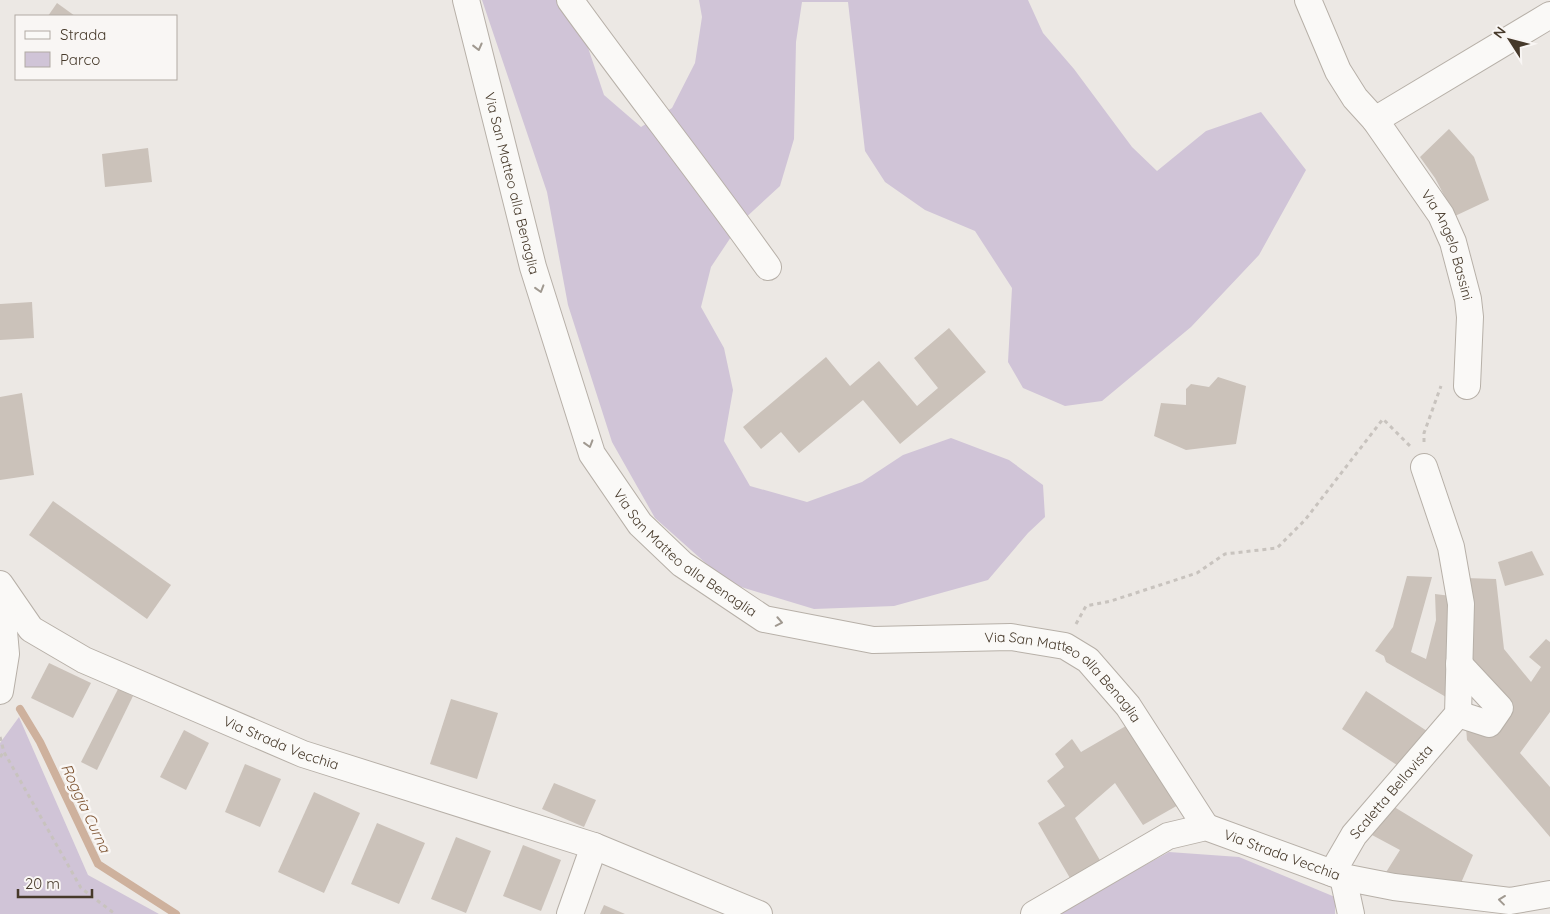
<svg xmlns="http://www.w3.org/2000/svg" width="1550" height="914" viewBox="0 0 1550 914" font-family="Quicksand,sans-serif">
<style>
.green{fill:#d0c4d7}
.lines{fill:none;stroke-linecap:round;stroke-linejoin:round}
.stream{stroke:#ceb19d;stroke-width:8}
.building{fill:#cbc2ba}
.street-casing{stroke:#b7b0a8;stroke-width:28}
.path{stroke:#c8c3be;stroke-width:3;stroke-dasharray:4 4;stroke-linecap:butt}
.street{stroke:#faf9f7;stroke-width:26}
.oneway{stroke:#a09990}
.labels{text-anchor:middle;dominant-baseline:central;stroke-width:5;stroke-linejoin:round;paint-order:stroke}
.street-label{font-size:14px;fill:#46392a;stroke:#f9f6f4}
.water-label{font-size:15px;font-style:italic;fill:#7d5330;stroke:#f9f6f4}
</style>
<rect width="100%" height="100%" fill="#ece8e4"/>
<!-- green -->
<g class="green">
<polygon points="482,0 572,0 604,95 641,127 672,108 695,63 702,17 699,0 1028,0 1043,33 1074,69 1132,147 1157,171 1206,131 1261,112 1306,170 1259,255 1191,327 1102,401 1065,406 1023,388 1008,362 1012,288 975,231 925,210 885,182 865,151 848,2 802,2 796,42 794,139 780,186 741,222 711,267 701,307 724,348 733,390 724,441 750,486 807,502 862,482 903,455 951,438 1009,460 1043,485 1045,517 1028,533 988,580 894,606 814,609 728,583 655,518 612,442 568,305 547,192"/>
<polygon points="19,717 88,875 159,914 0,914 0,743"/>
<polygon points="1169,852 1239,857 1335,897 1335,914 1055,914"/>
</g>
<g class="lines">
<!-- stream -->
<polyline class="stream" points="20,709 40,742 98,864 176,914"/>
</g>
<!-- building -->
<g class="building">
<polygon points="57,3 75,16 48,16"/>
<polygon points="1449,129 1474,157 1489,200 1455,216 1435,178 1420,157"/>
<polygon points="148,148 152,182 105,187 102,154"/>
<polygon points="32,302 34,338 0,340 0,304"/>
<polygon points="949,328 986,372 900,444 863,400 799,453 781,432 761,449 743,427 826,357 850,386 879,361 917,406 938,388 914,358"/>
<polygon points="1218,377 1246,386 1236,444 1186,450 1154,436 1161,403 1186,405 1186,389 1191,384 1209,387"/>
<polygon points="22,393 34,475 0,480 0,397"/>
<polygon points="53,501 171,585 147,619 29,535"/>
<polygon points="1532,551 1544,575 1505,586 1498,562"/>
<polygon points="1407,576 1432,577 1411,652 1426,659 1436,620 1435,594 1459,597 1446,697 1386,662 1384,656 1375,651 1393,627"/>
<polygon points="1465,578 1496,579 1504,649 1531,682 1541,667 1529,657 1546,639 1550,642 1550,712 1520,753 1550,787 1550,837 1467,740 1466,727 1495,733 1513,711 1494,693 1470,660"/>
<polygon points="49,663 91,683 73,718 31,698"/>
<polygon points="118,689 133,696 97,770 81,762"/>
<polygon points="1366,691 1427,731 1403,769 1342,729"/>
<polygon points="451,699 498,713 477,779 430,764"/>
<polygon points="1131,723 1180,804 1143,825 1115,783 1075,818 1104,867 1074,885 1038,823 1065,806 1047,781 1064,767 1055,754 1072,739 1081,752"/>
<polygon points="184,730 209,743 186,790 160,777"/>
<polygon points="245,764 281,779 260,827 225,812"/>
<polygon points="554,783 596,800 584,827 542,809"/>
<polygon points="314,792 360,813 324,893 278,872"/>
<polygon points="1391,805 1473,855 1458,890 1383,877 1400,850 1372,835"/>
<polygon points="377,823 425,843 399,904 351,884"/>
<polygon points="456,837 491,851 466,913 431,899"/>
<polygon points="523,845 561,860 541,911 503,896"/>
<polygon points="604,905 625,914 600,914"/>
</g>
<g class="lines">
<!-- street casing -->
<g class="street-casing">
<g id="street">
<path id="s1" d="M466,0L533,267L592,454L640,524L682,564L764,619L873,640L1011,637L1065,646L1088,660L1128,706L1206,827"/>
<path d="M570,0C635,90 704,177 768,267"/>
<polyline points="1308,0 1338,71 1355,98 1375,120 1550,15"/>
<path id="s2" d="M1375,120L1441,215L1453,242L1468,299L1470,317L1467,386"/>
<path id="s3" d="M0,584L31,629L84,660L303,754L594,846L759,914"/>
<polyline points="0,691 6,654 0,586"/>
<polyline points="1458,714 1489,724 1500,708 1459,664"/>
<path id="s4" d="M1332,873L1354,835L1458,714L1461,604L1451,547L1424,467"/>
<polyline points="1343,877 1351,914"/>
<polyline points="570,914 594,846"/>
<path id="s5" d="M1034,914L1168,836L1206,827L1343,877L1394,887L1510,901L1550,894"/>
</g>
</g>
<!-- path -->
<g class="path">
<polyline points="1424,442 1424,433 1441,386"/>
<polyline points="1076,624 1086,606 1111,601 1197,573 1225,554 1277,548 1305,520 1383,419 1410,446"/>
<polyline points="0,737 4,752 81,888 115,914"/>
<polyline points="0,757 4,752"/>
</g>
<!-- street -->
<use href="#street" class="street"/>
</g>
<!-- one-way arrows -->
<defs><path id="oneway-chevron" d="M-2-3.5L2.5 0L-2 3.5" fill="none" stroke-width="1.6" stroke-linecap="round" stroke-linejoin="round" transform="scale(1.25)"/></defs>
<g class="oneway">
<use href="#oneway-chevron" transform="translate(478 47) rotate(76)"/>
<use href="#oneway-chevron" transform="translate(540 289) rotate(73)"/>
<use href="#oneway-chevron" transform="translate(589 444) rotate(73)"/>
<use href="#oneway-chevron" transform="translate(779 622) rotate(11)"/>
<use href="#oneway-chevron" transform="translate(1502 900) rotate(-173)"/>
</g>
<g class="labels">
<!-- street labels -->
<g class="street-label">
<text stroke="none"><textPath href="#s1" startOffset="189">Via San Matteo alla Benaglia</textPath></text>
<text stroke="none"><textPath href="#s2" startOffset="146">Via Angelo Bassini</textPath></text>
<text stroke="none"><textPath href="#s1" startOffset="609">Via San Matteo alla Benaglia</textPath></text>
<text stroke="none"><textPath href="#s1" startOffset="1029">Via San Matteo alla Benaglia</textPath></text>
<text stroke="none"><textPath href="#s3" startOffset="330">Via Strada Vecchia</textPath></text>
<text stroke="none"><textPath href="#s4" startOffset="101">Scaletta Bellavista</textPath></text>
<text stroke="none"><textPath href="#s5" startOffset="275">Via Strada Vecchia</textPath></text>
</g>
<!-- water labels -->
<g class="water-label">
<text transform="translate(86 808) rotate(65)">Roggia Curna</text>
</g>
</g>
<!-- legend -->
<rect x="15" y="15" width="162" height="65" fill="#f9f6f4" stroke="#b1aaa3"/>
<rect x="25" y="31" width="25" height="8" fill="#faf9f7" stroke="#b1aaa3"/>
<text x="60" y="40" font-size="15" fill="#46392a">Strada</text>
<rect x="25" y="52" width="25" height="15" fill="#d0c4d7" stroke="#b1aaa3"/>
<text x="60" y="65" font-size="15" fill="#46392a">Parco</text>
<!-- north arrow -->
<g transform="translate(1510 40) rotate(306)" stroke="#f9f6f4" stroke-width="4" paint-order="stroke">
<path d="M0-4L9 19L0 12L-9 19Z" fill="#46392a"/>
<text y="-8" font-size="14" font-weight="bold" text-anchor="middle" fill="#46392a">N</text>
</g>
<!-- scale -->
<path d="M18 889v8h74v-8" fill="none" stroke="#46392a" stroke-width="2.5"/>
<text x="25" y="889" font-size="15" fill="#46392a" stroke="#f9f6f4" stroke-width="4" paint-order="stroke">20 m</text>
</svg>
